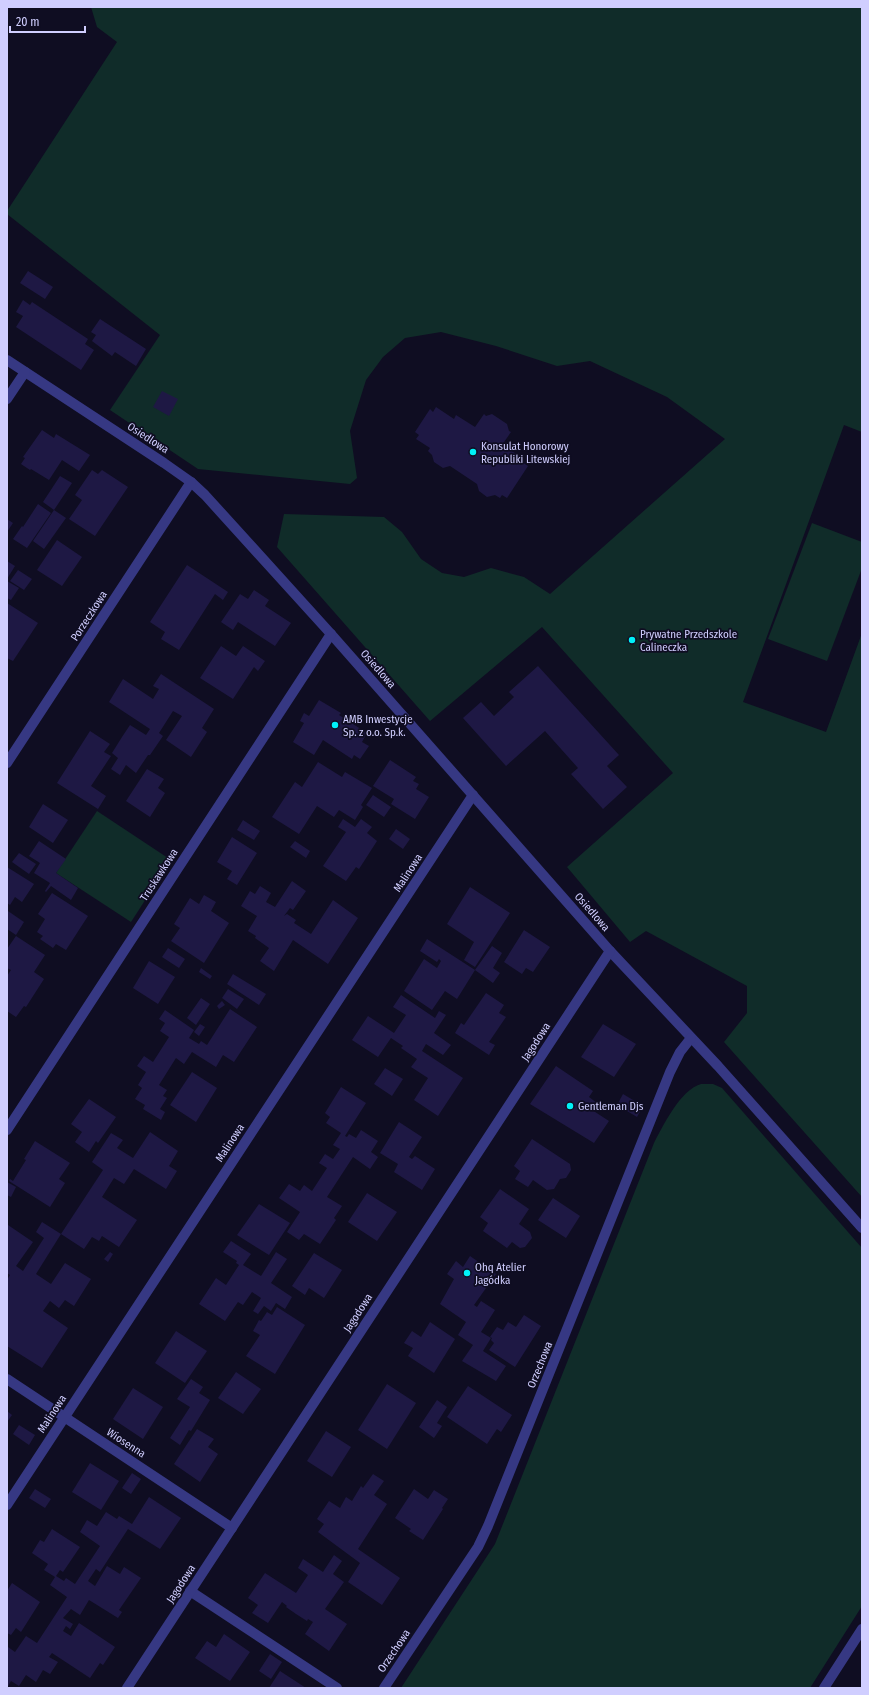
<svg xmlns="http://www.w3.org/2000/svg" width="869" height="1695" viewBox="0 0 869 1695" font-family="'Fira Sans Condensed',sans-serif">
<style>
.green{fill:#102c29}
.building{fill:#1e1844}
.lines{fill:none;stroke-linecap:round;stroke-linejoin:round}
.minor{stroke:#363883;stroke-width:10}
.poi-dot{fill:#00f1f9;stroke:#0f0d22;stroke-width:1.5}
.labels{text-anchor:middle;dominant-baseline:central;stroke-width:3.5;stroke-linejoin:round;paint-order:stroke}
.street-label{font-size:11px;fill:#d0ceff;stroke:#0f0d22}
.poi-label{font-size:11px;fill:#d0ceff;stroke:#0f0d22;text-anchor:start}
</style>
<rect width="100%" height="100%" fill="#0f0d22"/>
<!-- green -->
<g class="green">
<polygon points="91,7 862,7 862,432 844,425 743,702 826,732 862,633 862,1197 724,1042 747,1013 747,986 646,931 630,942 567,867 673,773 542,627 430,721 277,547 284,514 384,517 402,532 421,559 442,573 464,577 491,568 524,577 550,594 725,439 667,397 590,361 557,366 496,346 441,332 405,338 383,357 366,380 350,431 357,478 350,484 198,469 110,410 160,335 7,214 7,211 117,42 97,27"/>
<polygon points="812,523 862,542 862,568 827,661 768,639"/>
<polygon points="97,811 171,860 131,922 56,873"/>
<path d="M713,1084L722,1088L862,1248V1606L810,1688H401L495,1544L654,1143C663,1126 680,1090 701,1084C705,1084 710,1084 713,1084Z"/>
</g>
<!-- building -->
<g class="building">
<polygon points="28,271 53,287 45,299 20,283"/>
<polygon points="23,300 30,305 32,302 88,339 85,344 94,350 81,370 16,327 23,316 16,312"/>
<polygon points="100,319 146,349 136,366 115,352 112,356 92,341 96,335 91,332"/>
<polygon points="162,391 178,399 169,416 153,407"/>
<polygon points="436,407 454,419 456,415 475,427 484,414 486,416 492,414 507,424 509,431 511,432 502,445 521,457 519,460 528,466 507,498 502,495 500,498 495,495 487,497 479,491 477,484 450,466 443,468 434,462 432,455 428,451 430,448 416,439 419,435 415,432 430,409 433,412"/>
<polygon points="42,430 54,438 56,434 90,455 79,471 62,460 49,480 31,469 30,470 21,464 25,458 23,457"/>
<polygon points="92,470 98,474 102,470 128,487 95,536 69,519 82,500 75,495"/>
<polygon points="60,476 72,483 54,510 66,518 44,549 33,541 54,510 43,502"/>
<polygon points="38,504 51,513 27,548 13,539 22,526 23,527"/>
<polygon points="7,519 13,523 7,532"/>
<polygon points="57,540 82,557 62,586 37,570"/>
<polygon points="7,561 15,566 7,579"/>
<polygon points="187,565 228,592 223,600 215,594 179,650 161,639 165,632 150,622"/>
<polygon points="18,570 32,579 24,590 10,581"/>
<polygon points="7,581 19,588 11,600 7,598"/>
<polygon points="254,590 269,600 265,606 291,623 275,646 238,622 233,630 221,622 240,594 248,599"/>
<polygon points="7,603 38,623 13,661 7,658"/>
<polygon points="221,646 236,656 243,646 265,661 258,671 254,667 233,699 200,678"/>
<polygon points="538,666 619,755 607,766 627,787 603,809 571,774 578,768 545,731 506,766 463,718 481,702 494,716 514,697 509,692"/>
<polygon points="161,674 214,709 202,728 207,732 191,757 166,740 182,716 173,711 159,733 163,736 150,755 148,755 136,773 126,765 120,775 111,769 118,758 112,753 122,737 130,725 146,735 150,729 109,702 123,679 153,699 159,689 153,686"/>
<polygon points="319,700 341,713 339,715 367,733 362,742 369,746 360,759 354,755 352,759 323,740 314,755 293,742 304,723 300,721 304,713 309,716"/>
<polygon points="90,731 110,744 104,752 111,756 91,786 106,796 98,809 57,783"/>
<polygon points="390,760 416,777 413,781 419,784 416,789 429,797 415,819 391,804 394,799 373,786"/>
<polygon points="318,762 342,777 345,772 372,788 361,805 363,807 355,820 339,810 334,817 317,806 299,834 272,817 295,782 302,787"/>
<polygon points="147,769 164,779 158,788 165,793 150,817 126,801"/>
<polygon points="373,795 391,807 384,817 366,805"/>
<polygon points="43,804 68,820 53,843 29,827"/>
<polygon points="343,819 355,827 361,819 372,827 367,833 377,841 359,869 356,867 346,881 323,866 346,832 338,827"/>
<polygon points="243,820 260,831 254,840 237,830"/>
<polygon points="396,829 410,839 403,849 389,839"/>
<polygon points="232,837 257,853 237,885 227,879 232,871 217,862"/>
<polygon points="39,841 66,859 56,873 78,888 71,900 51,886 46,892 45,891 50,883 34,873 40,863 29,856"/>
<polygon points="295,841 310,851 306,858 290,847"/>
<polygon points="19,853 36,864 29,874 12,862"/>
<polygon points="7,867 34,884 22,902 15,897 10,905 7,903"/>
<polygon points="292,881 306,891 293,910 290,908 284,916 287,914 296,920 294,923 311,934 333,900 358,918 328,964 293,940 274,971 260,961 269,948 255,938 256,936 248,931 257,916 241,906 250,891 255,894 260,886 271,893 266,902 275,907"/>
<polygon points="470,887 510,913 475,967 464,960 474,942 447,924"/>
<polygon points="52,893 88,916 66,950 56,944 53,948 40,939 43,936 37,932 45,919 38,914"/>
<polygon points="204,895 216,902 211,911 229,923 204,963 171,941 180,928 174,924 190,898 199,904"/>
<polygon points="8,911 24,922 16,935 7,929 7,914"/>
<polygon points="524,930 550,947 533,972 526,968 522,974 504,962"/>
<polygon points="16,936 45,955 34,972 44,979 26,1007 24,1006 16,1017 7,1011 7,976 11,970 7,968 7,949"/>
<polygon points="427,939 475,970 457,999 445,991 432,1010 404,991 424,959 437,968 441,961 439,959 437,962 420,951"/>
<polygon points="492,946 502,953 493,968 500,973 493,983 475,970"/>
<polygon points="168,948 185,959 179,968 162,957"/>
<polygon points="149,961 175,977 158,1004 133,988"/>
<polygon points="201,968 212,976 210,979 199,972"/>
<polygon points="233,974 266,994 259,1005 227,984"/>
<polygon points="228,989 244,999 237,1009 222,998"/>
<polygon points="486,993 504,1005 499,1013 506,1017 489,1042 495,1045 489,1055 455,1033 461,1023 464,1025"/>
<polygon points="401,995 435,1018 439,1011 446,1015 434,1033 451,1045 443,1055 426,1044 422,1051 463,1078 438,1116 414,1100 428,1078 411,1067 417,1059 401,1048 403,1046 391,1038 378,1057 352,1040 368,1016 394,1033 406,1015 393,1007"/>
<polygon points="201,998 210,1004 196,1025 187,1018"/>
<polygon points="222,1001 225,1005 219,1009 217,1006"/>
<polygon points="230,1009 257,1027 234,1062 223,1055 216,1067 192,1052 184,1064 176,1058 159,1085 167,1090 163,1096 167,1098 160,1109 165,1112 161,1120 143,1109 145,1105 135,1099 142,1088 138,1085 146,1072 137,1066 144,1056 153,1062 169,1037 160,1031 165,1023 159,1019 165,1010 194,1030 189,1038 199,1044 201,1041 207,1045"/>
<polygon points="200,1024 205,1027 199,1036 194,1032"/>
<polygon points="603,1024 636,1044 614,1077 581,1057"/>
<polygon points="556,1066 593,1091 589,1097 597,1103 592,1110 609,1121 594,1143 530,1104"/>
<polygon points="385,1068 403,1079 392,1096 374,1084"/>
<polygon points="192,1072 217,1088 196,1122 170,1105"/>
<polygon points="341,1087 366,1103 345,1136 347,1137 349,1134 356,1138 361,1130 378,1141 371,1152 378,1157 370,1169 353,1157 327,1197 342,1206 334,1218 336,1220 320,1244 304,1234 299,1240 287,1232 300,1212 279,1198 289,1184 300,1191 304,1185 312,1191 327,1168 319,1163 325,1154 333,1159 340,1149 333,1145 341,1133 326,1123 330,1117 325,1113"/>
<polygon points="623,1094 643,1106 637,1117 617,1105"/>
<polygon points="89,1099 116,1117 98,1143 96,1141 89,1152 75,1142 82,1132 71,1124"/>
<polygon points="399,1122 422,1137 409,1157 412,1159 415,1156 435,1169 422,1190 394,1172 398,1164 380,1153"/>
<polygon points="150,1132 178,1151 169,1166 177,1171 166,1189 134,1169 124,1184 114,1178 102,1197 137,1220 119,1247 102,1236 99,1241 92,1237 84,1249 61,1234 103,1170 92,1162 111,1133 123,1140 117,1148 133,1158"/>
<polygon points="532,1139 570,1164 571,1170 566,1178 560,1179 554,1189 547,1190 533,1180 528,1187 515,1179 520,1171 514,1166"/>
<polygon points="35,1141 70,1163 59,1179 65,1183 50,1207 9,1181 10,1179 13,1181 26,1160 24,1159"/>
<polygon points="7,1182 16,1187 11,1197 7,1195"/>
<polygon points="500,1189 529,1209 519,1224 530,1232 532,1238 525,1247 520,1248 512,1242 507,1248 483,1231 488,1223 480,1217"/>
<polygon points="367,1193 397,1212 377,1241 348,1222"/>
<polygon points="553,1198 580,1216 566,1238 538,1220"/>
<polygon points="259,1204 290,1223 269,1255 237,1235"/>
<polygon points="42,1222 61,1234 36,1274 51,1284 65,1263 91,1279 74,1306 65,1300 59,1308 50,1301 43,1311 68,1328 42,1368 7,1346 8,1341 7,1341 7,1280 10,1275 7,1273 7,1227 8,1225 33,1242 16,1266 23,1271 44,1238 36,1232"/>
<polygon points="231,1241 251,1254 243,1265 261,1276 276,1252 287,1259 271,1283 292,1297 285,1309 276,1303 271,1311 264,1306 258,1314 253,1311 261,1298 252,1292 243,1305 238,1302 225,1321 199,1304 216,1278 226,1285 239,1265 236,1263 237,1261 223,1252"/>
<polygon points="110,1252 113,1254 108,1262 104,1259"/>
<polygon points="314,1253 342,1270 324,1298 309,1288 305,1295 292,1286"/>
<polygon points="470,1256 496,1274 474,1305 477,1307 481,1301 495,1310 481,1332 491,1338 483,1351 506,1366 496,1381 462,1361 473,1345 458,1335 466,1322 440,1304 454,1279 447,1274 456,1261 463,1267"/>
<polygon points="277,1307 305,1325 275,1374 246,1356 260,1335 253,1331 259,1320 261,1321 267,1312 272,1315"/>
<polygon points="524,1315 541,1326 515,1367 489,1350 494,1343 491,1340 492,1338 490,1337 497,1327 503,1330 508,1322 516,1327"/>
<polygon points="430,1322 455,1339 434,1373 408,1356 413,1348 404,1343 412,1331 421,1337"/>
<polygon points="176,1331 207,1351 185,1383 155,1363"/>
<polygon points="236,1372 261,1389 243,1414 218,1398"/>
<polygon points="191,1379 203,1387 199,1393 210,1400 191,1431 189,1430 180,1445 170,1438 190,1407 177,1399"/>
<polygon points="387,1384 416,1403 387,1449 358,1430"/>
<polygon points="468,1386 512,1415 501,1432 497,1429 487,1444 447,1417"/>
<polygon points="133,1388 163,1407 143,1439 113,1419"/>
<polygon points="437,1400 447,1407 437,1423 442,1426 434,1438 419,1427"/>
<polygon points="7,1411 12,1415 7,1422"/>
<polygon points="19,1425 35,1435 29,1445 13,1434"/>
<polygon points="197,1429 214,1439 208,1447 218,1454 200,1482 174,1464"/>
<polygon points="326,1431 351,1447 332,1477 307,1461"/>
<polygon points="90,1463 119,1481 101,1510 72,1492"/>
<polygon points="132,1473 141,1479 131,1494 122,1488"/>
<polygon points="373,1474 384,1481 374,1495 387,1504 358,1549 400,1578 382,1605 348,1582 360,1563 318,1532 324,1524 317,1519 329,1501 340,1508 346,1497 352,1501 361,1486 363,1488"/>
<polygon points="35,1489 51,1499 45,1508 29,1498"/>
<polygon points="414,1489 428,1499 434,1490 448,1499 442,1508 443,1509 423,1540 409,1531 411,1529 395,1518"/>
<polygon points="149,1497 181,1518 160,1549 128,1529 100,1572 96,1569 88,1581 95,1586 107,1566 120,1574 124,1567 141,1578 119,1610 122,1612 118,1618 89,1600 80,1615 71,1609 63,1618 73,1624 70,1629 66,1626 63,1631 71,1636 79,1623 115,1647 103,1665 100,1663 90,1678 52,1653 49,1657 58,1662 50,1674 43,1670 36,1682 26,1675 19,1686 11,1681 7,1688 7,1648 8,1647 15,1652 26,1636 37,1643 67,1597 50,1585 55,1577 44,1570 48,1564 32,1553 40,1540 44,1542 52,1529 80,1547 63,1572 60,1570 56,1576 64,1581 66,1578 75,1584 100,1546 80,1532 87,1520 97,1526 106,1512 117,1519 119,1516 132,1524"/>
<polygon points="334,1555 342,1561 333,1574 344,1582 325,1609 347,1624 329,1651 305,1634 313,1622 308,1619 307,1621 296,1614 286,1607 287,1606 282,1602 268,1623 252,1613 258,1605 248,1598 265,1573 296,1593 308,1575 298,1568 303,1559 323,1572"/>
<polygon points="12,1583 40,1602 21,1632 16,1628 11,1635 7,1633 7,1591"/>
<polygon points="224,1634 250,1652 230,1681 195,1658 207,1641 216,1647"/>
<polygon points="270,1654 282,1662 271,1679 259,1671"/>
<polygon points="280,1671 306,1688 269,1688"/>
</g>
<g class="lines">
<!-- minor -->
<g class="minor">
<polyline points="7,360 164,463 191,482 205,495 331,634 610,951 718,1066 862,1228"/>
<polyline points="7,399 25,372"/>
<polyline points="7,763 191,482"/>
<polyline points="7,1130 331,634"/>
<polyline points="7,1379 232,1528"/>
<polyline points="7,1505 473,795"/>
<polyline points="190,1591 337,1688"/>
<polyline points="127,1688 610,951"/>
<polyline points="384,1688 478,1547 488,1526 670,1072 680,1052 691,1038"/>
<polyline points="824,1688 862,1629"/>
</g>
</g>
<!-- markers -->
<g class="poi-dot">
<circle cx="473" cy="452" r="4"/>
<circle cx="632" cy="640" r="4"/>
<circle cx="335" cy="725" r="4"/>
<circle cx="570" cy="1106" r="4"/>
<circle cx="467" cy="1273" r="4"/>
</g>
<g class="labels">
<!-- street labels -->
<g class="street-label">
<text transform="translate(148 438) rotate(33)">Osiedlowa</text>
<text transform="translate(89 616) rotate(-57)">Porzeczkowa</text>
<text transform="translate(378 669) rotate(49)">Osiedlowa</text>
<text transform="translate(408 873) rotate(-57)">Malinowa</text>
<text transform="translate(159 875) rotate(-57)">Truskawkowa</text>
<text transform="translate(592 912) rotate(49)">Osiedlowa</text>
<text transform="translate(536 1042) rotate(-57)">Jagodowa</text>
<text transform="translate(230 1143) rotate(-57)">Malinowa</text>
<text transform="translate(358 1313) rotate(-57)">Jagodowa</text>
<text transform="translate(540 1365) rotate(-68)">Orzechowa</text>
<text transform="translate(52 1414) rotate(-57)">Malinowa</text>
<text transform="translate(126 1443) rotate(33)">Wiosenna</text>
<text transform="translate(181 1584) rotate(-57)">Jagodowa</text>
<text transform="translate(394 1651) rotate(-56)">Orzechowa</text>
</g>
<!-- poi labels -->
<g class="poi-label">
<text x="481" y="446">Konsulat Honorowy<tspan x="481" dy="13">Republiki Litewskiej</tspan></text>
<text x="640" y="634">Prywatne Przedszkole<tspan x="640" dy="13">Calineczka</tspan></text>
<text x="343" y="719">AMB Inwestycje<tspan x="343" dy="13">Sp. z o.o. Sp.k.</tspan></text>
<text x="578" y="1106">Gentleman Djs</text>
<text x="475" y="1267">Ohq Atelier<tspan x="475" dy="13">Jagódka</tspan></text>
</g>
</g>
<!-- border -->
<rect width="869" height="1695" fill="none" stroke="#d0ceff" stroke-width="16"/>
<!-- scale -->
<path d="M10 26v6h75v-6" fill="none" stroke="#d0ceff" stroke-width="2"/>
<text x="16" y="26" font-size="12" fill="#d0ceff" stroke="#0f0d22" stroke-width="3" paint-order="stroke">20 m</text>
</svg>
